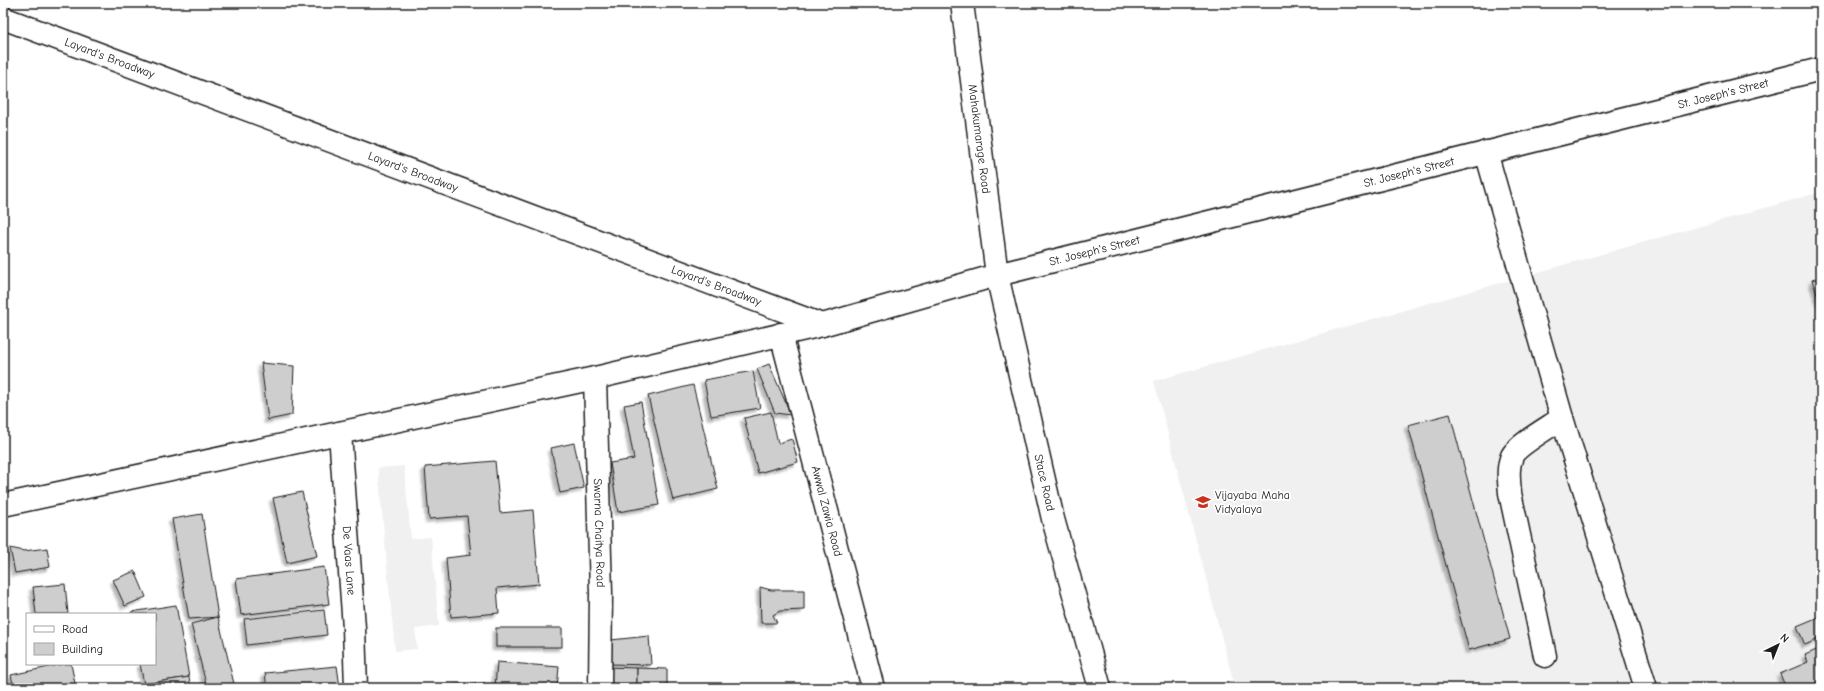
<svg xmlns="http://www.w3.org/2000/svg" width="1824" height="691" viewBox="0 0 1824 691" font-family="'Comic Neue',sans-serif">
<style>
.built{fill:#f0f0f0}
.building{fill:#cecece;stroke:#1c1c1c;filter:url(#shadow)}
.lines{fill:none;stroke-linecap:round;stroke-linejoin:round}
.minor-casing{stroke:#1c1c1c;stroke-width:25}
.major-casing{stroke:#1c1c1c;stroke-width:25}
.minor{stroke:#fff;stroke-width:22}
.major{stroke:#fff;stroke-width:22}
.labels{text-anchor:middle;dominant-baseline:central;stroke-width:3.5;stroke-linejoin:round;paint-order:stroke}
.street-label{font-size:12px;fill:#1c1c1c;stroke:#fff}
.poi-label{font-size:12px;fill:#1c1c1c;stroke:#fff;text-anchor:start}
</style>
<defs>
<filter id="shadow"><feDropShadow dx="-3.5" dy="3.5" stdDeviation="1" flood-color="#0004"/></filter>
</defs>
<rect width="100%" height="100%" fill="#fff"/>
<filter id="ink" filterUnits="userSpaceOnUse"><feTurbulence type="fractalNoise" baseFrequency=".025" numOctaves="2"/><feDisplacementMap in="SourceGraphic" scale="8" xChannelSelector="R" yChannelSelector="G"/><feConvolveMatrix kernelMatrix="1 2 1 2 8 2 1 2 1" color-interpolation-filters="sRGB"/></filter>
<g filter="url(#ink)">
<!-- built -->
<g class="built">
<polygon points="1821,192 1821,688 1235,688 1154,381"/>
<polygon points="404,466 411,539 431,537 439,626 415,629 417,649 395,651 378,468"/>
</g>
<!-- building -->
<g class="building">
<polygon points="1821,277 1821,305 1812,280"/>
<polygon points="261,363 294,366 292,415 268,420"/>
<polygon points="769,364 791,415 775,413 757,369"/>
<polygon points="753,371 760,408 711,416 704,380"/>
<polygon points="693,385 718,489 673,500 648,396"/>
<polygon points="641,402 659,505 618,512 610,463 634,459 624,405"/>
<polygon points="771,412 778,443 792,439 798,462 758,473 744,418"/>
<polygon points="1450,414 1510,639 1469,650 1408,425"/>
<polygon points="574,443 584,488 560,493 551,448"/>
<polygon points="495,461 500,513 533,510 539,584 497,588 499,613 451,617 446,558 471,555 467,516 429,519 425,467"/>
<polygon points="302,492 317,556 287,563 273,498"/>
<polygon points="202,514 218,617 189,619 172,519"/>
<polygon points="10,548 24,551 47,548 50,567 15,573"/>
<polygon points="324,567 329,604 241,615 236,579"/>
<polygon points="135,571 146,597 125,606 113,580"/>
<polygon points="65,584 68,614 36,614 33,587"/>
<polygon points="760,587 771,590 804,590 804,610 780,611 773,615 777,623 761,623"/>
<polygon points="176,605 189,677 144,684 140,664 155,664 155,614 132,614 131,612"/>
<polygon points="324,610 327,635 247,645 244,619"/>
<polygon points="1821,616 1821,638 1805,645 1797,626"/>
<polygon points="218,617 235,688 207,688 191,624"/>
<rect x="496" y="628" width="66" height="19"/>
<polygon points="649,636 651,665 610,664 611,640"/>
<polygon points="1821,648 1821,681 1805,688 1786,688 1780,674 1808,662 1805,655"/>
<polygon points="497,662 559,667 557,688 495,688"/>
<polygon points="63,664 71,664 76,688 14,688 11,675"/>
<polygon points="337,666 340,687 267,688 265,673"/>
<polygon points="604,667 637,668 637,688 604,688"/>
<polygon points="637,668 667,669 667,688 637,688"/>
<polygon points="189,677 191,688 144,688 144,684"/>
<polygon points="485,683 486,688 390,688 390,687"/>
</g>
<g class="lines">
<!-- minor casing -->
<g class="minor-casing">
<g id="minor">
<path id="s1" d="M962,3L997,275"/>
<polyline points="1486,152 1562,418 1646,688"/>
<path id="s2" d="M781,334L873,688"/>
<path id="s3" d="M595,378L601,593L600,688"/>
<path id="s4" d="M340,433L354,628L356,688"/>
<path d="M1545,656L1510,493C1509,480 1507,468 1512,456C1517,445 1551,426 1562,418"/>
</g>
</g>
<!-- major casing -->
<g class="major-casing">
<g id="major">
<path id="s5" d="M3,18L822,325"/>
<path id="s6" d="M997,275L1053,519L1100,688"/>
<path id="s7" d="M3,505L595,378L822,325L997,275L1821,69"/>
</g>
</g>
<!-- minor -->
<use href="#minor" class="minor"/>
<!-- major -->
<use href="#major" class="major"/>
</g>
</g>
<!-- icons -->
<defs>
<g id="school-bare" transform="scale(1.2)"><path d="M0-5L7-2L0 1L-7-2ZM-4 1L0 2.5L4 1V4Q0 6-4 4Z" fill="#c8321e" stroke="#fff" stroke-width="2.5" paint-order="stroke"/></g>
</defs>
<g fill-rule="evenodd">
<use href="#school-bare" x="1203" y="502"/>
</g>
<g class="labels">
<!-- street labels -->
<g class="street-label">
<text stroke="none"><textPath href="#s5" startOffset="114">Layard's Broadway</textPath></text>
<text stroke="none"><textPath href="#s7" startOffset="1769">St. Joseph's Street</textPath></text>
<text stroke="none"><textPath href="#s1" startOffset="137">Mahakumarage Road</textPath></text>
<text stroke="none"><textPath href="#s5" startOffset="438">Layard's Broadway</textPath></text>
<text stroke="none"><textPath href="#s7" startOffset="1445">St. Joseph's Street</textPath></text>
<text stroke="none"><textPath href="#s7" startOffset="1121">St. Joseph's Street</textPath></text>
<text stroke="none"><textPath href="#s5" startOffset="762">Layard's Broadway</textPath></text>
<text stroke="none"><textPath href="#s6" startOffset="213">Stace Road</textPath></text>
<text stroke="none"><textPath href="#s2" startOffset="183">Awwal Zawia Road</textPath></text>
<text stroke="none"><textPath href="#s3" startOffset="155">Swarna Chaitya Road</textPath></text>
<text stroke="none"><textPath href="#s4" startOffset="128">De Vaas Lane</textPath></text>
</g>
<!-- poi labels -->
<g class="poi-label">
<text x="1215" y="495">Vijayaba Maha<tspan x="1215" dy="14">Vidyalaya</tspan></text>
</g>
</g>
<!-- margin -->
<rect width="1824" height="691" fill="none" stroke="#fff" stroke-width="16"/>
<rect x="8" y="8" width="1808" height="675" fill="none" stroke="#1c1c1c" stroke-width="1.5" filter="url(#ink)"/>
<!-- legend -->
<rect x="26" y="613" width="130" height="52" fill="#ffffff" stroke="#a4a4a4"/>
<rect x="34" y="626" width="20" height="6" fill="#ffffff" stroke="#a4a4a4"/>
<text x="62" y="633" font-size="12" fill="#1c1c1c">Road</text>
<rect x="34" y="643" width="20" height="12" fill="#cecece" stroke="#a4a4a4"/>
<text x="62" y="653" font-size="12" fill="#1c1c1c">Building</text>
<!-- north arrow -->
<g transform="translate(1778 645) rotate(43)" stroke="#ffffff" stroke-width="3" paint-order="stroke">
<path d="M0-3L7 15L0 10L-7 15Z" fill="#1c1c1c"/>
<text y="-6" font-size="11" font-weight="bold" text-anchor="middle" fill="#1c1c1c">N</text>
</g>
</svg>
